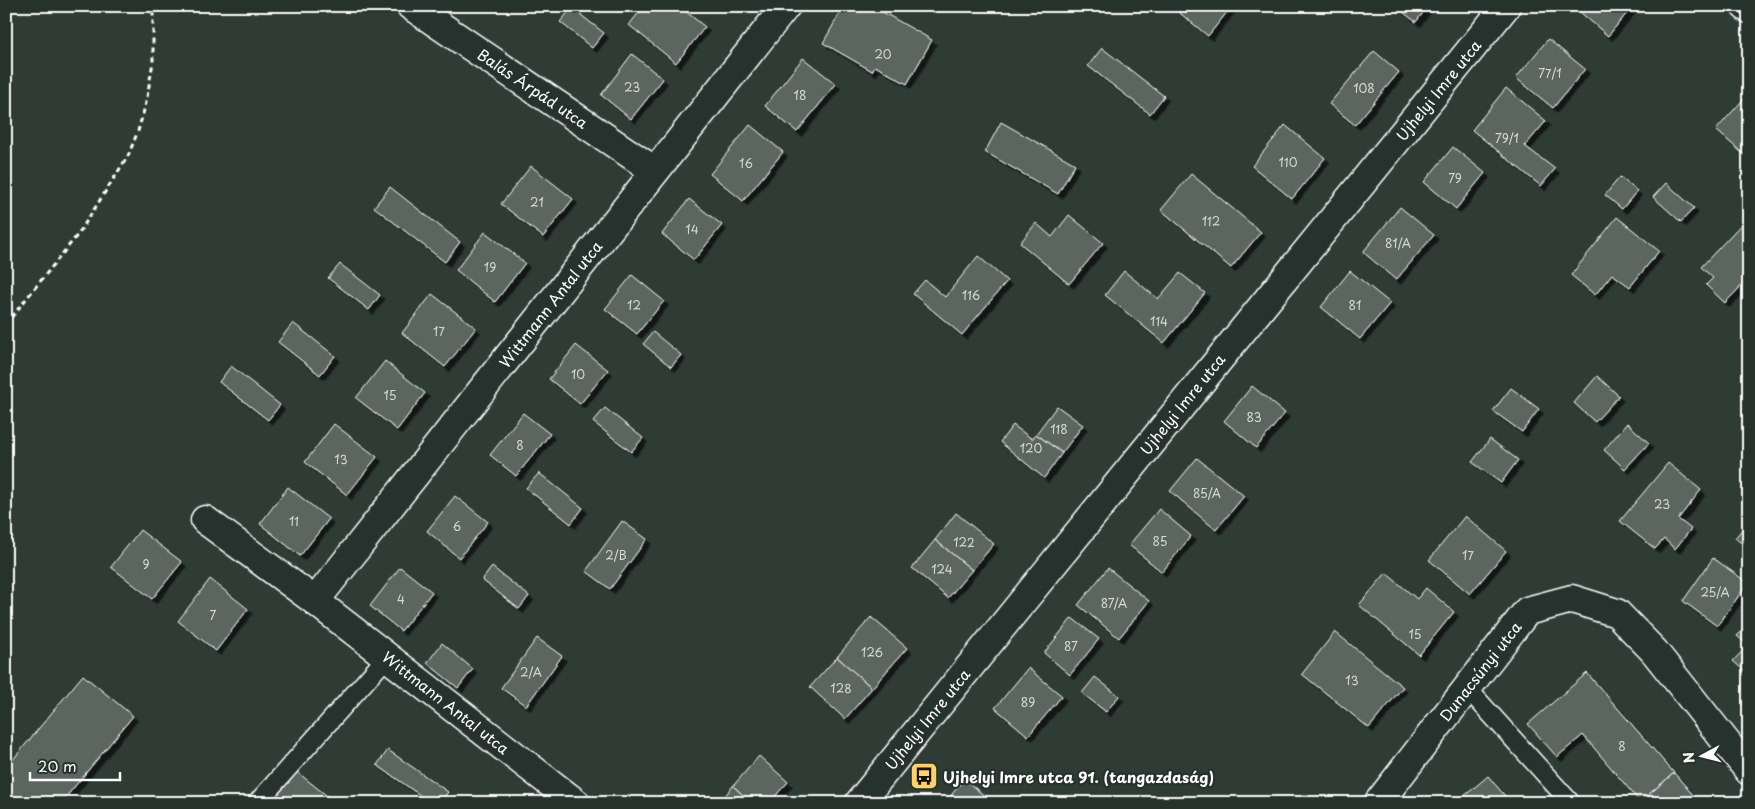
<svg xmlns="http://www.w3.org/2000/svg" width="1755" height="809" viewBox="0 0 1755 809" font-family="'Playpen Sans',sans-serif">
<style>
.building{fill:#5b6661;stroke:#fff;filter:url(#shadow)}
.lines{fill:none;stroke-linecap:round;stroke-linejoin:round}
.lane-casing{stroke:#fff;stroke-width:21}
.street-casing{stroke:#fff;stroke-width:31}
.path{stroke:#fff;stroke-width:3;stroke-dasharray:5 4;stroke-linecap:butt}
.lane{stroke:#26332d;stroke-width:18}
.street{stroke:#26332d;stroke-width:28}
.labels{text-anchor:middle;dominant-baseline:central;stroke-width:4.5;stroke-linejoin:round;paint-order:stroke}
.number-label{font-size:12px;fill:#d6d9d8}
.street-label{font-size:15px;fill:#fff;stroke:#26332d}
.poi-label{font-size:15px;font-weight:bold;fill:#fff;stroke:#26332d;text-anchor:start}
</style>
<defs>
<filter id="shadow"><feDropShadow dx="4.5" dy="4.5" stdDeviation="0" flood-color="#0009"/></filter>
</defs>
<rect width="100%" height="100%" fill="#2f3b35"/>
<filter id="ink" filterUnits="userSpaceOnUse"><feTurbulence type="fractalNoise" baseFrequency=".02" numOctaves="2"/><feDisplacementMap in="SourceGraphic" scale="10" xChannelSelector="R" yChannelSelector="G"/><feConvolveMatrix kernelMatrix="1 2 1 2 8 2 1 2 1" color-interpolation-filters="sRGB"/></filter>
<g filter="url(#ink)">
<!-- building -->
<g class="building">
<polygon points="644,6 679,6 705,27 676,63 629,25"/>
<polygon points="844,6 872,6 932,40 907,84 875,66 872,71 823,43"/>
<polygon points="1171,6 1232,6 1208,36"/>
<polygon points="1395,6 1428,6 1416,22"/>
<polygon points="1573,6 1633,6 1608,36"/>
<polygon points="572,8 604,33 592,48 560,22"/>
<polygon points="1548,39 1585,69 1553,108 1516,78"/>
<polygon points="1102,48 1164,96 1150,114 1088,66"/>
<polygon points="1374,51 1399,72 1355,125 1329,104"/>
<polygon points="632,54 663,79 631,119 601,95"/>
<polygon points="803,58 836,84 797,132 765,106"/>
<polygon points="1506,88 1546,121 1525,146 1555,169 1541,186 1472,130"/>
<polygon points="1749,93 1749,159 1716,130"/>
<polygon points="1001,122 1075,164 1058,194 985,152"/>
<polygon points="750,125 783,152 743,201 710,174"/>
<polygon points="1285,125 1325,158 1292,199 1252,166"/>
<polygon points="1453,147 1485,173 1456,209 1424,182"/>
<polygon points="531,166 573,199 543,237 501,204"/>
<polygon points="1191,174 1261,232 1231,268 1161,210"/>
<polygon points="1620,177 1637,191 1622,209 1605,195"/>
<polygon points="1666,183 1694,208 1681,222 1653,197"/>
<polygon points="390,187 460,242 445,262 374,207"/>
<polygon points="689,199 722,225 694,260 662,234"/>
<polygon points="1400,207 1434,235 1396,280 1363,252"/>
<polygon points="1069,215 1103,243 1069,284 1020,243 1036,223 1052,237"/>
<polygon points="1749,216 1749,278 1725,303 1706,285 1713,278 1701,267"/>
<polygon points="1617,217 1659,251 1630,287 1612,274 1595,295 1571,275"/>
<polygon points="485,232 525,263 495,302 456,270"/>
<polygon points="978,256 1007,281 962,335 913,294 925,280 945,297"/>
<polygon points="340,264 380,295 369,310 328,278"/>
<polygon points="1124,271 1158,299 1180,273 1205,293 1164,343 1105,295"/>
<polygon points="1350,271 1390,303 1360,339 1321,307"/>
<polygon points="632,275 664,301 637,334 605,309"/>
<polygon points="432,294 476,328 445,367 402,333"/>
<polygon points="293,323 335,356 320,375 278,342"/>
<polygon points="653,332 681,355 671,367 643,344"/>
<polygon points="576,345 608,370 580,404 549,379"/>
<polygon points="385,361 425,393 397,430 356,398"/>
<polygon points="231,366 280,405 268,420 219,382"/>
<polygon points="1597,376 1619,396 1595,422 1574,403"/>
<polygon points="1252,386 1285,413 1256,448 1224,421"/>
<polygon points="1511,388 1539,409 1522,432 1493,411"/>
<polygon points="1057,406 1083,425 1062,453 1036,434"/>
<polygon points="605,408 643,438 631,452 593,422"/>
<polygon points="523,413 550,434 516,476 490,455"/>
<polygon points="1627,423 1649,443 1625,469 1604,450"/>
<polygon points="334,424 377,457 347,495 305,462"/>
<polygon points="1013,425 1032,439 1036,434 1062,453 1044,478 1000,442"/>
<polygon points="1490,439 1518,460 1501,483 1472,462"/>
<polygon points="1197,458 1244,496 1216,530 1170,491"/>
<polygon points="1668,463 1701,490 1678,519 1691,529 1675,549 1664,539 1655,549 1620,521"/>
<polygon points="539,473 583,508 571,524 526,488"/>
<polygon points="288,487 329,519 300,556 260,524"/>
<polygon points="455,496 488,522 459,558 427,531"/>
<polygon points="1159,509 1191,536 1162,572 1129,545"/>
<polygon points="956,513 994,544 972,570 935,540"/>
<polygon points="1465,516 1506,551 1470,594 1429,560"/>
<polygon points="622,521 647,539 610,589 586,571"/>
<polygon points="1749,521 1749,549 1735,538"/>
<polygon points="140,530 182,562 152,599 111,567"/>
<polygon points="935,540 972,570 948,598 912,568"/>
<polygon points="1713,558 1748,583 1717,626 1683,601"/>
<polygon points="400,567 432,592 401,631 370,606"/>
<polygon points="492,567 529,596 519,609 482,580"/>
<polygon points="1108,568 1149,601 1119,638 1078,605"/>
<polygon points="1386,573 1417,599 1426,588 1454,612 1419,655 1359,605"/>
<polygon points="210,579 248,609 216,651 178,621"/>
<polygon points="871,617 907,648 872,688 837,657"/>
<polygon points="1072,618 1099,639 1070,675 1044,653"/>
<polygon points="1749,623 1749,675 1733,661 1748,645 1737,636"/>
<polygon points="1335,632 1403,687 1369,728 1302,674"/>
<polygon points="537,638 562,656 526,706 501,688"/>
<polygon points="442,643 473,669 458,688 427,663"/>
<polygon points="837,657 872,688 845,719 810,687"/>
<polygon points="1028,668 1062,696 1028,736 995,708"/>
<polygon points="1587,673 1674,773 1640,802 1583,735 1557,757 1528,724"/>
<polygon points="83,675 133,716 61,803 6,803 6,768"/>
<polygon points="1095,677 1119,696 1106,712 1082,693"/>
<polygon points="388,750 448,792 440,803 431,803 377,765"/>
<polygon points="759,756 788,782 769,803 752,803 733,786"/>
<polygon points="292,768 336,803 264,803"/>
<polygon points="1674,773 1700,803 1641,803 1640,802"/>
<polygon points="1488,776 1511,803 1456,803"/>
<polygon points="964,779 993,803 945,803"/>
<polygon points="733,786 752,803 719,803"/>
</g>
<g class="lines">
<!-- lane casing -->
<g class="lane-casing">
<g id="lane">
<polyline points="1467,688 1571,803"/>
<polyline points="257,803 387,657"/>
</g>
</g>
<!-- street casing -->
<g class="street-casing">
<g id="street">
<polyline points="411,6 655,171"/>
<polyline points="1745,6 1749,9"/>
<polyline points="205,520 315,601 576,803"/>
<polyline points="315,601 786,6"/>
<polyline points="859,803 1506,6"/>
<polyline points="1378,803 1527,611 1572,599 1617,613 1654,651 1749,771"/>
</g>
</g>
<!-- path -->
<polyline class="path" points="6,324 79,233 128,156 138,131 146,103 153,62 153,6"/>
<!-- lane -->
<use href="#lane" class="lane"/>
<!-- street -->
<use href="#street" class="street"/>
</g>
</g>
<!-- icons -->
<defs>
<g id="bus-square" transform="scale(1.4375)"><rect x="-9" y="-9" width="18" height="18" rx="4" fill="#ffd166" stroke="#26332d"/><path d="M-5-6H5V4H4V6H2V4H-2V6H-4V4H-5ZM-3.5-4V0h7V-4ZM-3.5 1.2v1.5H-2V1.2ZM2 1.2v1.5H3.5V1.2Z" fill="#111"/></g>
</defs>
<g fill-rule="evenodd">
<use href="#bus-square" x="924" y="776"/>
</g>
<g class="labels">
<!-- number labels -->
<g class="number-label">
<text x="883" y="54">20</text>
<text x="1550" y="73">77/1</text>
<text x="632" y="87">23</text>
<text x="1364" y="88">108</text>
<text x="800" y="95">18</text>
<text x="1507" y="138">79/1</text>
<text x="1288" y="162">110</text>
<text x="746" y="163">16</text>
<text x="1455" y="178">79</text>
<text x="537" y="202">21</text>
<text x="1211" y="221">112</text>
<text x="692" y="229">14</text>
<text x="1398" y="243">81/A</text>
<text x="490" y="267">19</text>
<text x="971" y="295">116</text>
<text x="634" y="305">12</text>
<text x="1355" y="305">81</text>
<text x="1159" y="321">114</text>
<text x="439" y="331">17</text>
<text x="578" y="374">10</text>
<text x="390" y="395">15</text>
<text x="1254" y="417">83</text>
<text x="1059" y="429">118</text>
<text x="520" y="445">8</text>
<text x="1031" y="448">120</text>
<text x="341" y="459">13</text>
<text x="1207" y="493">85/A</text>
<text x="1662" y="504">23</text>
<text x="294" y="521">11</text>
<text x="457" y="526">6</text>
<text x="1160" y="541">85</text>
<text x="964" y="542">122</text>
<text x="616" y="555">2/B</text>
<text x="1468" y="555">17</text>
<text x="146" y="564">9</text>
<text x="942" y="569">124</text>
<text x="1715" y="592">25/A</text>
<text x="401" y="599">4</text>
<text x="1114" y="603">87/A</text>
<text x="213" y="615">7</text>
<text x="1415" y="634">15</text>
<text x="1071" y="646">87</text>
<text x="872" y="652">126</text>
<text x="531" y="672">2/A</text>
<text x="1352" y="680">13</text>
<text x="841" y="688">128</text>
<text x="1028" y="702">89</text>
<text x="1622" y="746">8</text>
</g>
<!-- street labels -->
<g class="street-label">
<text transform="translate(533 88) rotate(34)">Balás Árpád utca</text>
<text transform="translate(1438 90) rotate(-51)">Ujhelyi Imre utca</text>
<text transform="translate(550 304) rotate(-52)">Wittmann Antal utca</text>
<text transform="translate(1182 404) rotate(-51)">Ujhelyi Imre utca</text>
<text transform="translate(1480 671) rotate(-52)">Dunacsúnyi utca</text>
<text transform="translate(446 702) rotate(38)">Wittmann Antal utca</text>
<text transform="translate(927 719) rotate(-51)">Ujhelyi Imre utca</text>
</g>
<!-- poi labels -->
<g class="poi-label">
<text x="943" y="776">Ujhelyi Imre utca 91. (tangazdaság)</text>
</g>
</g>
<!-- margin -->
<rect width="1755" height="809" fill="none" stroke="#26332d" stroke-width="25"/>
<rect x="12" y="12" width="1730" height="784" fill="none" stroke="#fff" stroke-width="2" filter="url(#ink)"/>
<!-- north arrow -->
<g transform="translate(1702 756) rotate(263)" stroke="#26332d" stroke-width="4" paint-order="stroke">
<path d="M0-4L9 19L0 12L-9 19Z" fill="#ffffff"/>
<text y="-8" font-size="14" font-weight="bold" text-anchor="middle" fill="#ffffff">N</text>
</g>
<!-- scale -->
<path d="M30 772v8h90v-8" fill="none" stroke="#ffffff" stroke-width="2.5"/>
<text x="38" y="772" font-size="15" fill="#ffffff" stroke="#26332d" stroke-width="4" paint-order="stroke">20 m</text>
</svg>
